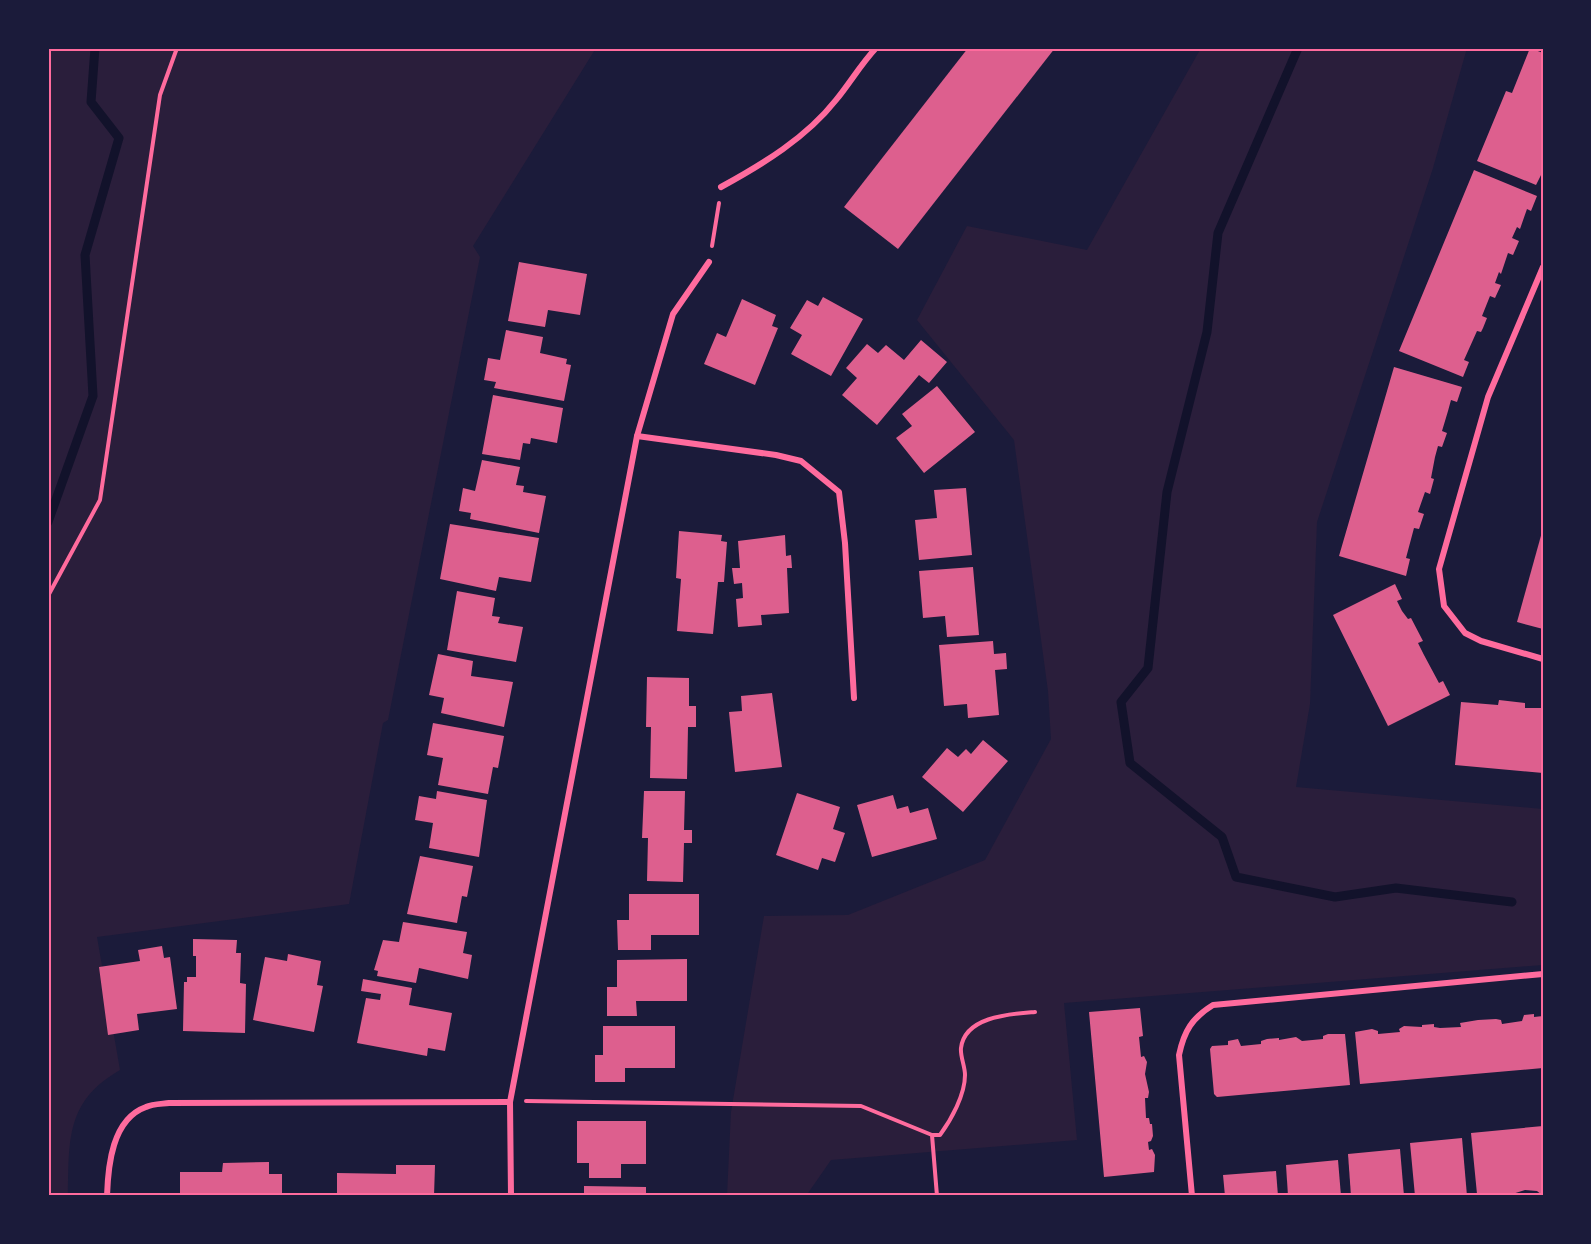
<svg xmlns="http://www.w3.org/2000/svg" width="1591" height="1244" viewBox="0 0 1591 1244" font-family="'Libre Baskerville',serif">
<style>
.green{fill:#2a1e3b}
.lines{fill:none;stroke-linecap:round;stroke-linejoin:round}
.stream{stroke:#12122b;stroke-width:9}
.building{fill:#dd5f8e}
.path{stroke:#ff6b9d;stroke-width:4}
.minor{stroke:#ff6b9d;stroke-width:6}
.neatline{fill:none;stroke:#ff6b9d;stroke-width:2}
</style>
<rect width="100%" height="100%" fill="#1b1b3a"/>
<!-- green -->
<g class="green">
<path d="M48,48H596L473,246L480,257L388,720L383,723L349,904L97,937L120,1070C66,1101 69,1139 68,1196H48Z"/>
<polygon points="1201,48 1467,48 1433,168 1317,522 1310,704 1296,787 1543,809 1543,965 1064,1003 1077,1140 831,1160 806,1196 727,1196 731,1112 764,916 848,915 985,860 1051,739 1048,691 1014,440 917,320 967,226 1087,250"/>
</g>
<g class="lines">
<!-- stream -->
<g class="stream">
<polyline points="1298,48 1218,233 1207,332 1167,492 1148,668 1121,702 1130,763 1222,837 1236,877 1335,897 1396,888 1512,902"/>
<polyline points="48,522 93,396 85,255 119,138 91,102 95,48"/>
</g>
</g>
<!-- building -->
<g class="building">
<polygon points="968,48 1055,48 898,249 844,207"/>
<polygon points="1530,48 1543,53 1543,171 1536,185 1477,161 1506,91 1512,93"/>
<polygon points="1474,170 1537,196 1531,211 1527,209 1520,229 1517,227 1512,238 1519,241 1513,255 1508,253 1501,274 1499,272 1495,283 1501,285 1495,298 1490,296 1482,316 1487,318 1483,328 1481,332 1477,331 1464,360 1469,362 1463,377 1399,351"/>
<polygon points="519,262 587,274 580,315 548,310 545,327 508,321"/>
<polygon points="823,297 863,319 831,376 791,354 802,335 790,328 807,300 818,306"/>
<polygon points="742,299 776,315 772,326 778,328 755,385 704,364 717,333 726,337"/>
<polygon points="506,330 543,337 540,353 567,359 566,364 571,365 564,401 494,388 496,382 484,380 488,358 500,360"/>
<polygon points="921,340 947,362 929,383 919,375 877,425 842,395 857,378 846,368 867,344 878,353 886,345 904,360"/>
<polygon points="1394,367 1462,387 1457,402 1451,400 1448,411 1442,431 1447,433 1442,447 1438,446 1435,457 1431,478 1434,479 1430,494 1425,492 1418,512 1424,514 1419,529 1414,528 1406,558 1410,559 1406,576 1339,556"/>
<polygon points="937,386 975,432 924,473 896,438 912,426 902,414"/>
<polygon points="493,395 563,408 557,443 531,438 530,444 523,443 520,460 482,454"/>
<polygon points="482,460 520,467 516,485 524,486 523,492 546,496 539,533 470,519 471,513 459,511 463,488 475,491"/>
<polygon points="966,488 972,555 919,560 915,520 937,518 934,490"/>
<polygon points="450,524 539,538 531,582 499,577 496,591 440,579"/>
<polygon points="679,531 722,535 721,541 727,542 724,582 718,582 713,634 677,631 681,579 676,578"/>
<polygon points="1542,532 1543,532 1543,629 1517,622"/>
<polygon points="785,535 786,556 791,555 792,568 787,568 789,613 761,615 762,625 738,627 736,599 743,598 742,583 734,584 732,568 740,568 738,541"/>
<polygon points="973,567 979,635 947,637 945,616 923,618 919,571"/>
<polygon points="1395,584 1402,599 1397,601 1402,611 1408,619 1411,618 1423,641 1418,643 1424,655 1439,683 1443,681 1450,695 1388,726 1333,615"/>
<polygon points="457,591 495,598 492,616 500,617 498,623 523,627 516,662 447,650"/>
<polygon points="993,641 994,654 1006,653 1007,669 995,670 999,715 968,718 967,704 944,706 939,645"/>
<polygon points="438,654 473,661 471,676 513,682 504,727 441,713 444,698 429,695"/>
<polygon points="647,677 689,678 689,706 696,706 696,727 688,727 687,779 650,778 651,727 646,727"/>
<polygon points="772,693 782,767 735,772 729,712 742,711 741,696"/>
<polygon points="1499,700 1525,703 1525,708 1543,708 1543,773 1455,765 1461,702 1498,705"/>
<polygon points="433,723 504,736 498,768 493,767 488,794 438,785 443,758 427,755"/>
<polygon points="983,740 1008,761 963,812 922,777 947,748 958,757 966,749 971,754"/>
<polygon points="437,791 487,800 479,857 429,848 433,823 415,820 419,796 436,799"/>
<polygon points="644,791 685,791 684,830 692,830 692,843 684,843 683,882 647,881 648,838 642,838"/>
<polygon points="797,793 840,807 833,829 845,833 835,862 822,858 818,870 776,855"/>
<polygon points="893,795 897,809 908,806 910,813 928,808 937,839 872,857 857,805"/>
<polygon points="420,856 473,866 467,897 462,896 457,923 407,914"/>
<polygon points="629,894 699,894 699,935 651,935 651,950 618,950 617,920 629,920"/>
<polygon points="403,922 467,932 463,953 472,955 468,979 419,968 416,983 377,976 378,971 374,970 383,940 399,942"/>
<polygon points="193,939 237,940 236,953 241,953 240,983 246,984 245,1033 183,1031 184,982 187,982 187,977 196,977 196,956 193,956"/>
<polygon points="162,946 164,958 170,957 177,1009 137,1014 139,1030 108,1035 99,967 140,961 138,950"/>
<polygon points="288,954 321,961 317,985 323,986 314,1032 253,1020 265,957 287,961"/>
<polygon points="687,959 687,1001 636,1001 637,1016 607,1016 607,987 617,987 617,960"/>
<polygon points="363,979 412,988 409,1005 452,1013 445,1051 428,1048 427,1056 357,1043 366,998 380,1000 381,994 361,991"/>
<polygon points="1140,1008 1143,1036 1139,1037 1141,1057 1144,1056 1147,1062 1145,1074 1149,1092 1148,1098 1145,1098 1146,1118 1149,1118 1150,1124 1152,1124 1153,1136 1151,1141 1148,1142 1149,1150 1152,1149 1155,1155 1154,1172 1104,1177 1089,1012"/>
<polygon points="1534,1014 1534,1017 1543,1016 1543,1068 1360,1084 1355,1032 1372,1029 1378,1031 1378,1034 1400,1032 1399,1029 1404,1026 1422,1027 1422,1025 1434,1024 1434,1027 1440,1028 1461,1027 1460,1023 1478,1020 1496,1019 1501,1020 1502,1024 1522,1021 1524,1015"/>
<polygon points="603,1026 675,1026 675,1068 625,1068 625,1082 595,1082 595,1055 603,1055"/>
<polygon points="1328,1034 1345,1034 1350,1085 1217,1097 1214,1094 1210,1049 1212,1046 1228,1045 1228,1041 1238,1039 1241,1046 1261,1044 1261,1041 1267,1039 1279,1038 1279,1040 1296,1037 1302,1041 1323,1039 1323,1036"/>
<polygon points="577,1121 646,1121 646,1164 621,1164 621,1178 589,1178 589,1163 577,1163"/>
<polygon points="1543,1126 1543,1196 1537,1191 1525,1190 1506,1196 1490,1196 1489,1193 1477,1194 1471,1133"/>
<polygon points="1462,1138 1467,1196 1415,1196 1410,1143"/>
<polygon points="1400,1149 1404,1196 1351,1196 1348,1154"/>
<polygon points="1338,1160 1341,1196 1288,1196 1286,1165"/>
<polygon points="269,1162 269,1174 282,1174 282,1196 180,1196 180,1172 222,1172 223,1163"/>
<polygon points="396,1165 435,1165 434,1196 337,1196 337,1173 396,1174"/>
<polygon points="1276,1171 1278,1196 1225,1196 1223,1175"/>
<polygon points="584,1186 646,1187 646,1196 584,1196"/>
</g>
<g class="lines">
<!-- path -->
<g class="path">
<polyline points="712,246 719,203"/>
<polyline points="48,596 100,500 160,95 177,48"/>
<polyline points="526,1101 861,1106 932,1135 937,1196"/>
<path d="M932,1135H940C951,1120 965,1095 965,1075C965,1066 960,1056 961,1048C965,1016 1011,1014 1035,1012"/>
</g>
<!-- minor -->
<g class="minor">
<path d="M721,187C763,164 806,138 836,100C850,83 861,64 876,48"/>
<polyline points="1543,267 1488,397 1439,569 1444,606 1465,633 1481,641 1543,659"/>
<polyline points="637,436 776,455 801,461 839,492 845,543 854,698"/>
<path d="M107,1196C108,1166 112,1119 146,1107C152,1104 161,1104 169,1103L510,1102"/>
<polyline points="511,1196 510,1102 637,436 673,314 709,262"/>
<path d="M1192,1196L1179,1055C1184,1031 1192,1018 1213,1005L1543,974"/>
</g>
</g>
<!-- border -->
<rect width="1591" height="1244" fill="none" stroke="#1b1b3a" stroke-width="99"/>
<rect x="50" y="50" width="1492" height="1144" class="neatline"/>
</svg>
